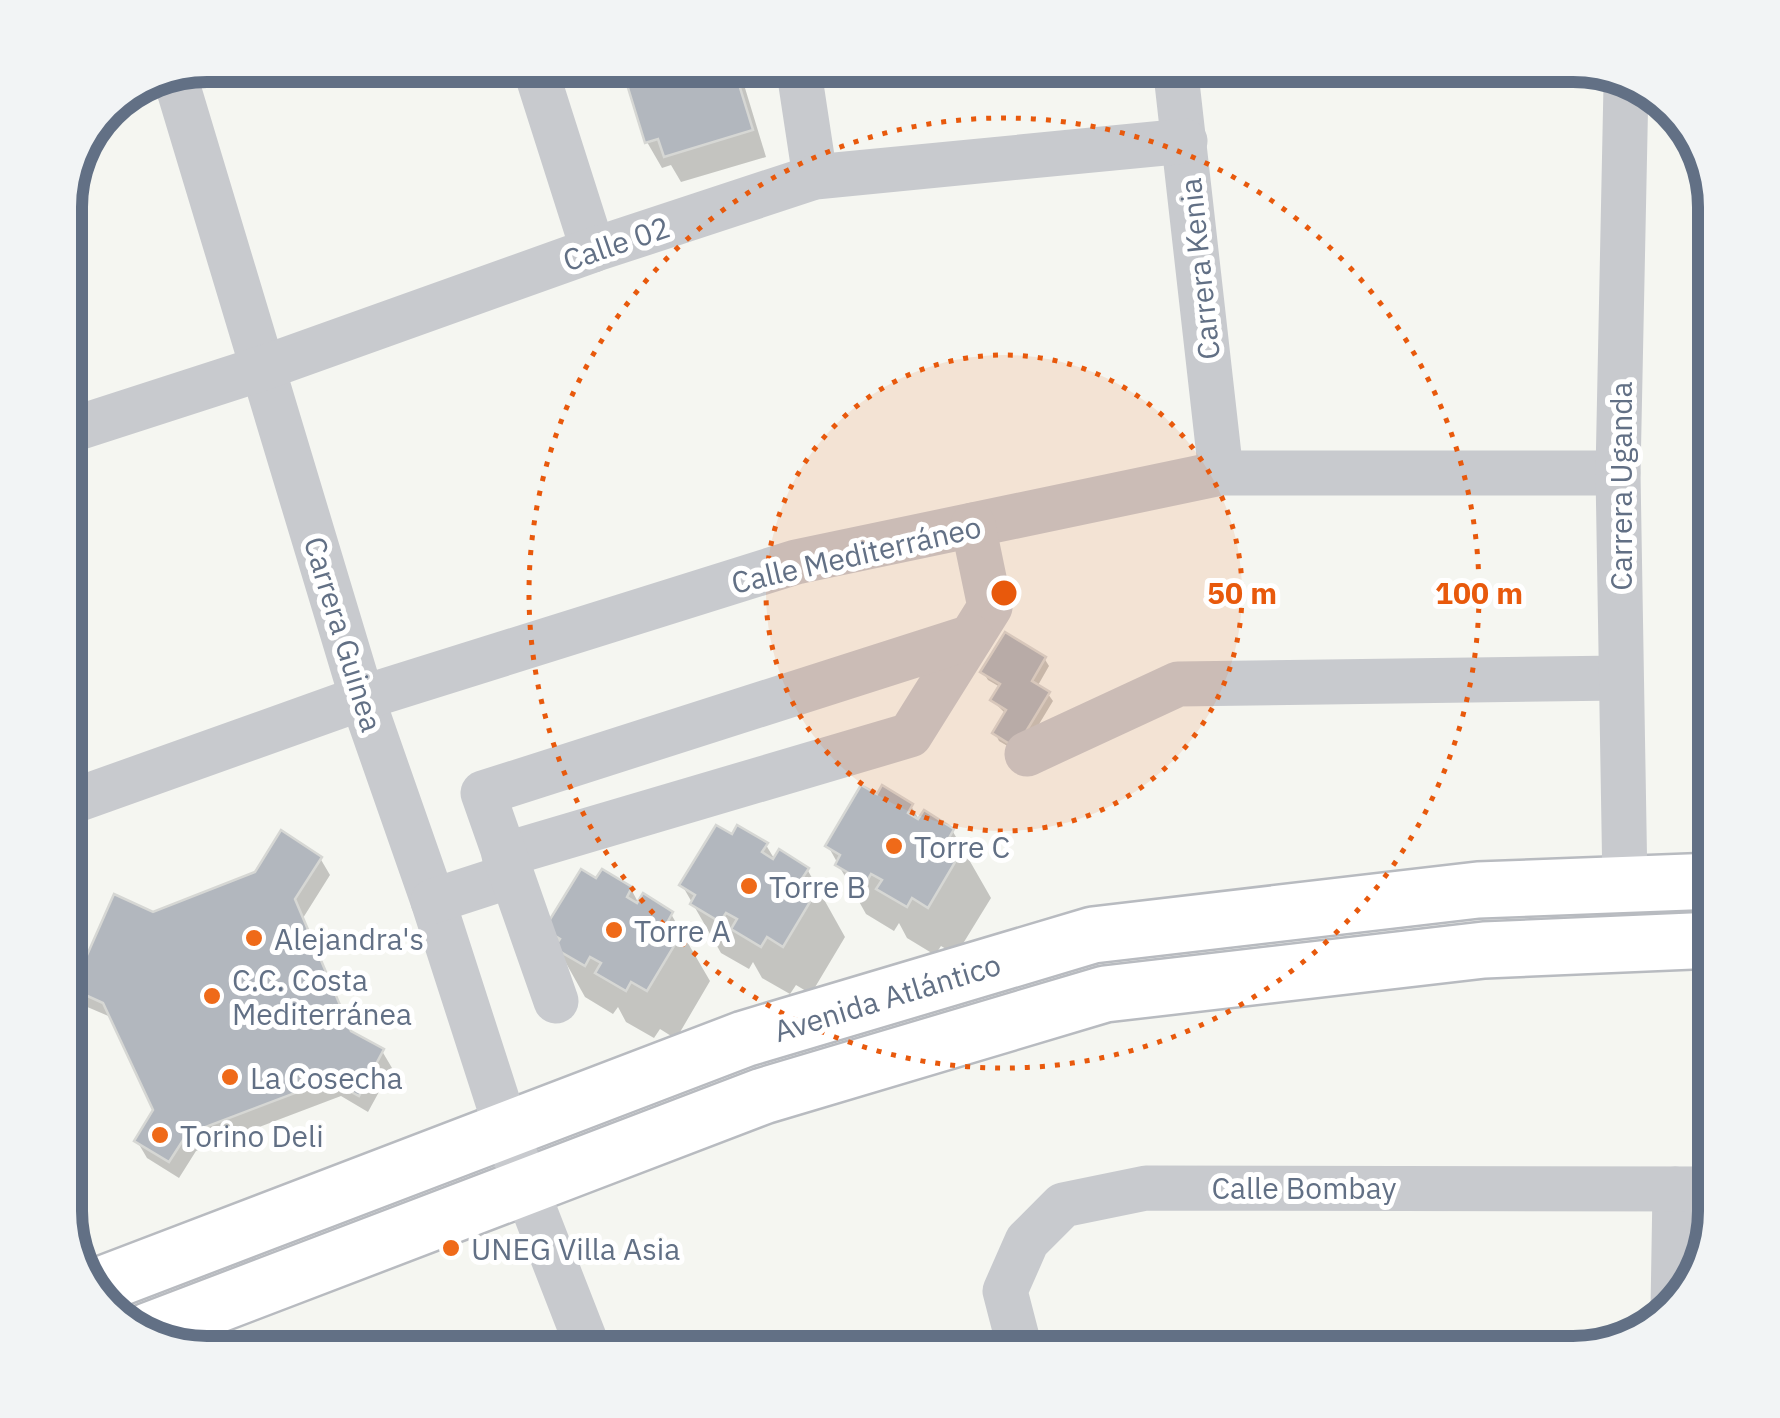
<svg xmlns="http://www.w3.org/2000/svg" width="1780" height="1418" viewBox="0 0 1780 1418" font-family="'IBM Plex Sans',sans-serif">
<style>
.shadow{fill:#0003}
.building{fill:#b2b7be;stroke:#d6d7d4;stroke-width:2.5}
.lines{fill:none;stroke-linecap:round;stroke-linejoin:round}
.major-casing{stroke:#b8bbc0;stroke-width:60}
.minor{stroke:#c8cace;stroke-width:45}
.major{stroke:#fff;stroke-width:55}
.ring{fill:none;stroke:#e8590c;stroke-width:5;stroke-dasharray:5 10}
.poi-dot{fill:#ef6a19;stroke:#fff;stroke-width:4}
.labels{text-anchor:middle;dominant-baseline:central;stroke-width:10;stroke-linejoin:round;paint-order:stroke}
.street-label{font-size:30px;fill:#627085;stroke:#fff}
.poi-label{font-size:30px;fill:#627085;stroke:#fff;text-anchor:start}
.rim{fill:none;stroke:#627085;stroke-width:12}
.centre{fill:#e8590c;stroke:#fff;stroke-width:5}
.ring-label{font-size:30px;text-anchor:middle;font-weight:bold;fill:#e8590c;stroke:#fff;stroke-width:10;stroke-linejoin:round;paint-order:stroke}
</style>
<rect width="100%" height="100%" fill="#f5f6f1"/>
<!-- shadow -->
<g class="shadow">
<polygon points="614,65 738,65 766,157 681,182 671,165 662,168 647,142 628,80 624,82"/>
<polygon points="1044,658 1049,666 1037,687 1048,694 1053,701 1021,754 999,741 995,733 1006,714 992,700 1000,687 988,680 983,672"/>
<polygon points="878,798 911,806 920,821 952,830 991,898 956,955 941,946 935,955 907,938 899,923 894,931 866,914 828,846"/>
<polygon points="732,837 766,845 775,860 807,869 845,937 811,994 796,985 790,994 762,978 753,962 749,969 721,953 682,885"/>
<polygon points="320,858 330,875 303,918 353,1035 382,1051 392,1068 368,1112 341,1096 196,1151 179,1178 147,1158 137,1141 156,1110 113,1018 85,1006 75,989 153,915"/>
<polygon points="597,882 631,889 639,904 671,914 710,981 676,1039 660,1029 654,1038 626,1022 618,1007 613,1014 585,997 547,929"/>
<polygon points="65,1180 75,1205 65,1209"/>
</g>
<!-- building -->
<g class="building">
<polygon points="621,65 733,65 753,130 664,157 658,139 645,143"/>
<polygon points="1005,632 1046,657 1032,681 1050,692 1016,748 992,733 1006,710 990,700 1000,684 980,672"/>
<polygon points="861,785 877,794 882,785 913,804 908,813 918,819 924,810 954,829 949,838 964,847 928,908 912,898 907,907 876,889 882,880 871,874 866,883 835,865 840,855 825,846"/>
<polygon points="716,825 732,834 737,825 768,843 762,852 773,859 779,849 809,868 803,877 819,887 783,947 767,937 761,947 731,929 737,919 726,913 720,922 690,904 695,895 679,885"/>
<polygon points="281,830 322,857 295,899 351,1031 384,1049 359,1096 329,1080 187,1134 169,1162 134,1141 153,1110 103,1003 72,989 114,894 153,912 255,872"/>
<polygon points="581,869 596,878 602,869 632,887 627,897 637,903 643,893 673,912 668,921 683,931 647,991 631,982 626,991 595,973 601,963 590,957 585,966 554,948 560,939 544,929"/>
</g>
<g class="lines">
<!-- major casing -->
<g class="major-casing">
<g id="major">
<polyline points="98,1286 744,1039 1093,935 1478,890 1715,881"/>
<polyline points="148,1331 763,1096 1105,994 1484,950 1715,940"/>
</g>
</g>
<!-- minor -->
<g class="minor">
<polyline points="534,65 593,250"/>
<polyline points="798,65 815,177"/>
<polyline points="1175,65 1221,473"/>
<polyline points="175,77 362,698 433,901 525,1186 590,1353"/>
<polyline points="65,432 263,368 593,250 815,177 1185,141"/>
<polyline points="1027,754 1178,684 1620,678"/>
<polyline points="65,804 362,698 796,562 1221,473 1618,473"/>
<polyline points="504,855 910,735 990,607 973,525"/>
<polyline points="1625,886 1618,473 1626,85"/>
<polyline points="433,901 510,876"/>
<polyline points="556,1001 483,793 971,637"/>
<polyline points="1673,1310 1675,1189"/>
<polyline points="1021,1353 1005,1291 1027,1241 1063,1205 1146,1188 1715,1189"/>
</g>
<!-- major -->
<use href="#major" class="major"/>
</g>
<!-- distance rings -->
<circle cx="1004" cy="593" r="238" fill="#e8590c" fill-opacity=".12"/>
<g class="ring">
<circle cx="1004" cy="593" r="238"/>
<circle cx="1004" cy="593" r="475"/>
</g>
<!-- markers -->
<g class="poi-dot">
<circle cx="894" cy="846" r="10"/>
<circle cx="749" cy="886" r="10"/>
<circle cx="614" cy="930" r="10"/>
<circle cx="254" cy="938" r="10"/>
<circle cx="212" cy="996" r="10"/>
<circle cx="230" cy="1077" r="10"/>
<circle cx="160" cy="1135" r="10"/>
<circle cx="451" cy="1248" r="10"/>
</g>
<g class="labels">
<!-- street labels -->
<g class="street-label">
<text transform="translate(616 243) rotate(-19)">Calle 02</text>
<text transform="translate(1199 269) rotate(-96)">Carrera Kenia</text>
<text transform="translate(1620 486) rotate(-90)">Carrera Uganda</text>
<text transform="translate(856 554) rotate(-13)">Calle Mediterráneo</text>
<text transform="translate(344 634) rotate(73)">Carrera Guinea</text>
<text transform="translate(887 997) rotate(-17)">Avenida Atlántico</text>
<text x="1304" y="1187">Calle Bombay</text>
</g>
<!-- poi labels -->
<g class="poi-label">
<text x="914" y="846">Torre C</text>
<text x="769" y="886">Torre B</text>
<text x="634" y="930">Torre A</text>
<text x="274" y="938">Alejandra's</text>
<text x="232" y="979">C.C. Costa<tspan x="232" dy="34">Mediterránea</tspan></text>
<text x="250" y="1077">La Cosecha</text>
<text x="180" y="1135">Torino Deli</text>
<text x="471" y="1248">UNEG Villa Asia</text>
</g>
</g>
<!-- crop -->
<path d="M0 0H1780V1418H0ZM207 82H1573A125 125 0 0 1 1698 207V1211A125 125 0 0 1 1573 1336H207A125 125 0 0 1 82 1211V207A125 125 0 0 1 207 82Z" fill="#f2f4f5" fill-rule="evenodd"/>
<path class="rim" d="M207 82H1573A125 125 0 0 1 1698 207V1211A125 125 0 0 1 1573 1336H207A125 125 0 0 1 82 1211V207A125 125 0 0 1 207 82Z"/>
<circle cx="1004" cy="593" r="15" class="centre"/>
<g class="ring-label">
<text x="1242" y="604">50 m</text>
<text x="1479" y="604">100 m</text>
</g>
</svg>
